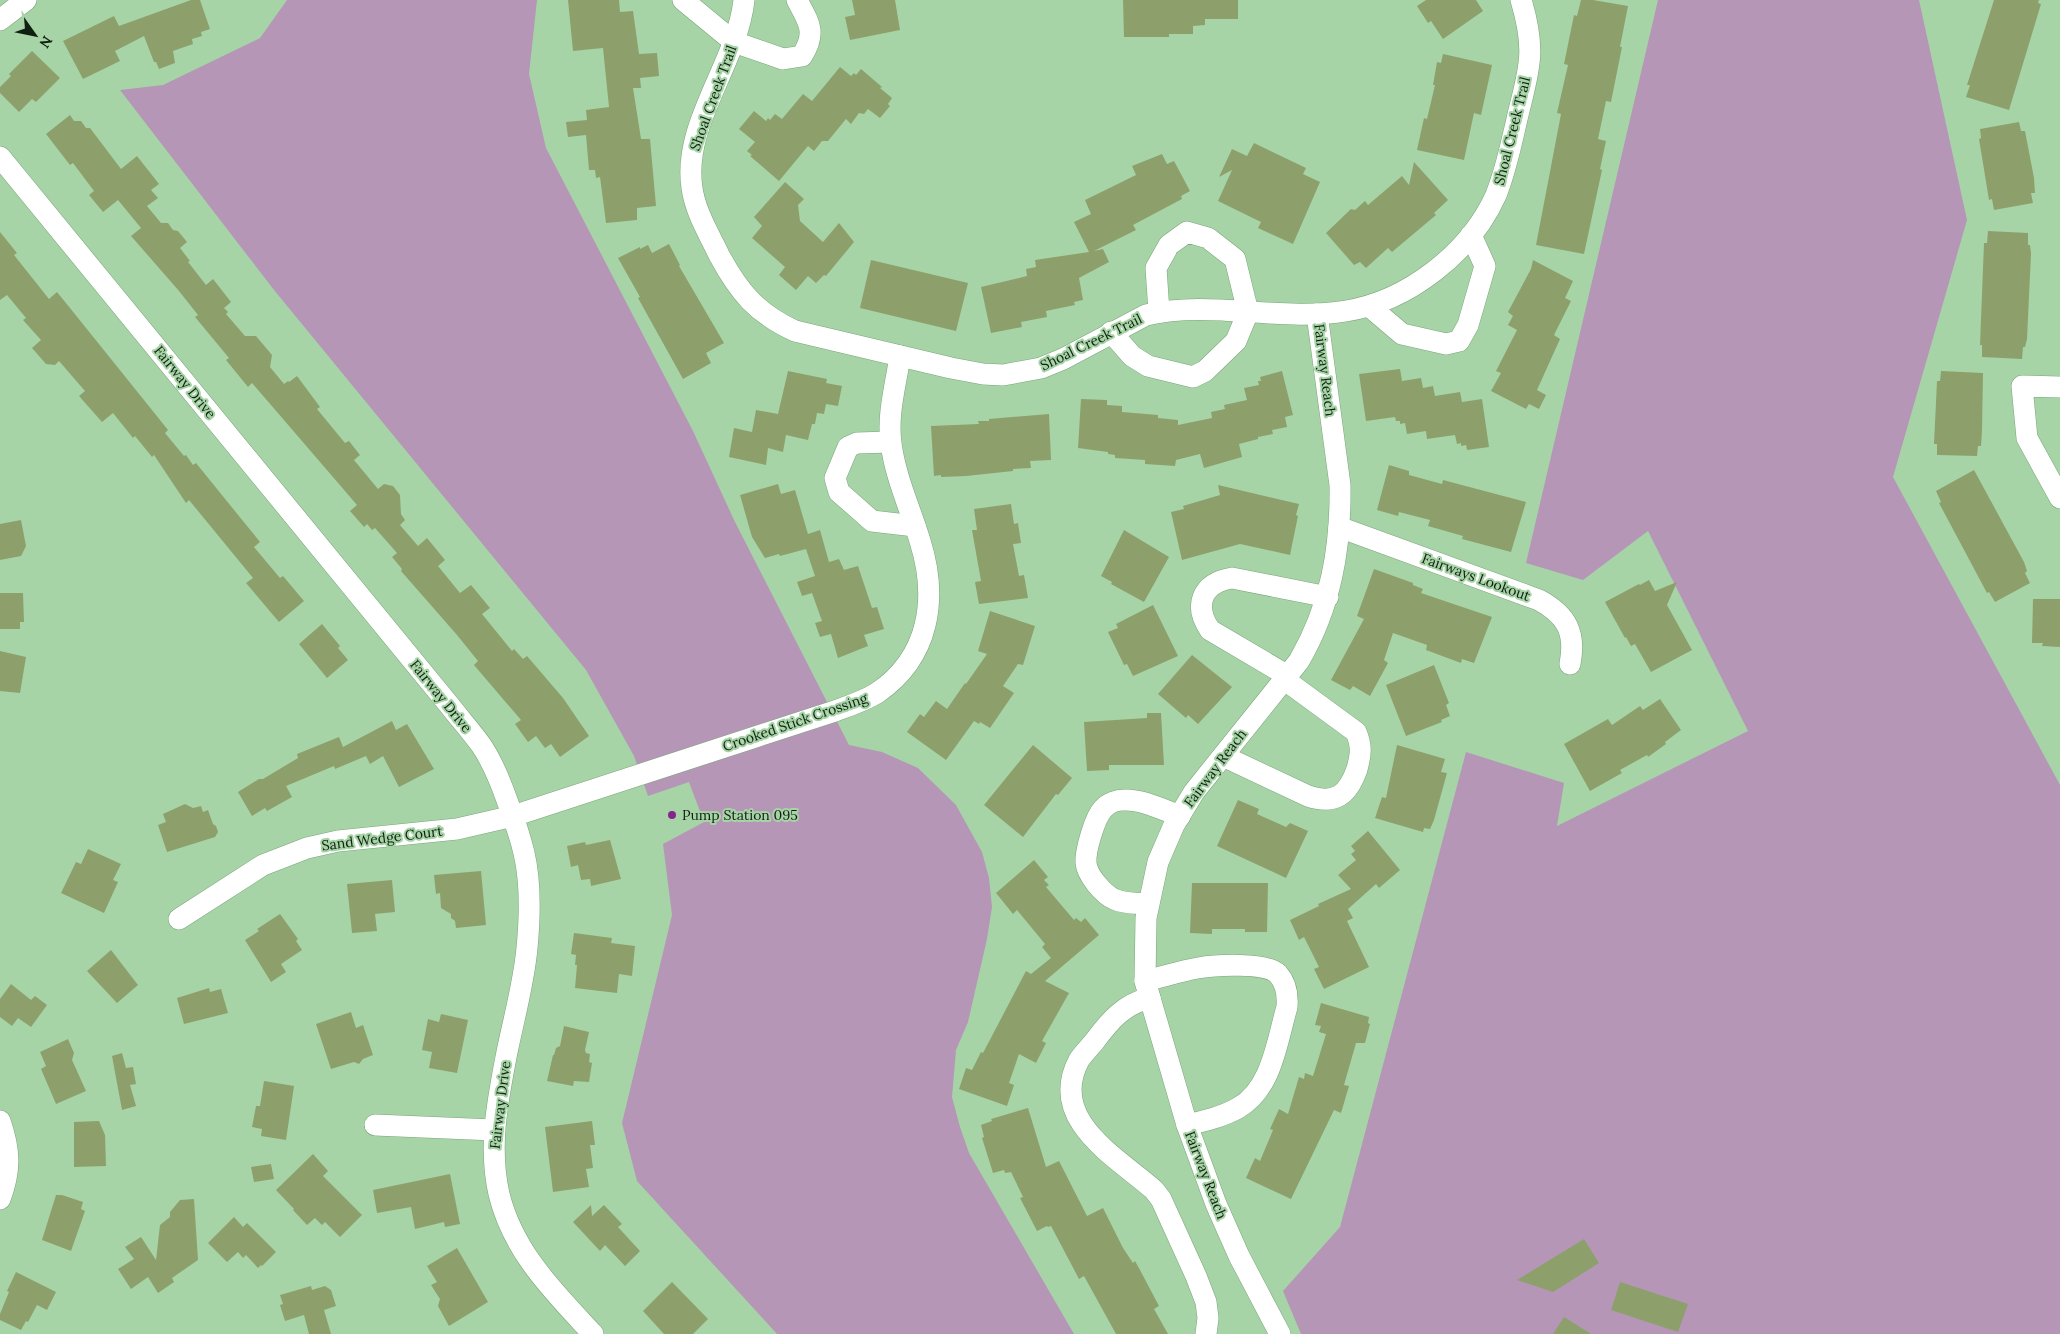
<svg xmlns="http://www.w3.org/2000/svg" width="2060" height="1334" viewBox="0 0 2060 1334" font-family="Lora,serif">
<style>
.green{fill:#b596b7}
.building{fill:#8da06b}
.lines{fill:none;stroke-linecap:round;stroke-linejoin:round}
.minor-casing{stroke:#7aa57a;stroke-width:22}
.minor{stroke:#fff;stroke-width:21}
.poi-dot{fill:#86258e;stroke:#a7d4a7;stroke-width:2}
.labels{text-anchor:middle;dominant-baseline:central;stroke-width:4;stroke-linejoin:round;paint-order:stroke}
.street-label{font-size:14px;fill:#102010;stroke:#a7d4a7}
.poi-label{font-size:14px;fill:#102010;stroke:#a7d4a7;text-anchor:start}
</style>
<rect width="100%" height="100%" fill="#a7d4a7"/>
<!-- green -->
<g class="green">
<polygon points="287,0 537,0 529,74 546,148 693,431 735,522 849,745 882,752 918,768 956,805 982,852 989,878 992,907 987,939 968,1022 956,1050 952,1097 960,1127 969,1153 1074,1334 777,1334 637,1181 622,1123 672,915 663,844 704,822 689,782 648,796 634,756 586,670 274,290 120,90 163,85 260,38"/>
<polygon points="1658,0 1919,0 1967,220 1893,477 2060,785 2060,1334 1301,1334 1283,1291 1340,1227 1466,752 1564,783 1557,826 1748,731 1648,531 1583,580 1526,563"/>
</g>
<!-- building -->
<g class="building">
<polygon points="191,0 200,0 210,29 201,32 202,36 192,39 193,44 173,51 175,63 159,69 156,62 154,62 144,36 115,51 120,61 83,79 63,41 114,16 119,26"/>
<polygon points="568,0 619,0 620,12 633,11 639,54 657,53 659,76 640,78 641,88 633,88 641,139 650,139 656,206 637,208 637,220 606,223 600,177 596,178 595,170 589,170 586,135 568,137 566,122 587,120 586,110 609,107 603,48 573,51"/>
<polygon points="852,0 895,0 900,30 850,40 845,17 855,15"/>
<polygon points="1123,0 1238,0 1238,19 1205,19 1205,25 1193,26 1193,34 1169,34 1169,37 1124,37"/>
<polygon points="1426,0 1476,0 1483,11 1443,39 1431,21 1428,23 1417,6"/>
<polygon points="1581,0 1593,0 1628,6 1620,47 1622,47 1611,102 1606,101 1598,139 1606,141 1600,169 1602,170 1584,254 1536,245 1561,114 1557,113 1568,65 1564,64 1574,15 1577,16"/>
<polygon points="1994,0 2039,0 2038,3 2041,4 2009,110 1966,97 1970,85 1967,85"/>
<polygon points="32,51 60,78 36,102 32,99 19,112 0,93 0,87 11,76 9,74"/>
<polygon points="1443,54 1492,65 1481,115 1474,113 1464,160 1417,150 1424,118 1427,119 1435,85 1433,85 1437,62 1441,63"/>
<polygon points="840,67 851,76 854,73 856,75 861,69 882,87 880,88 892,98 888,104 890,106 880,118 868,109 864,114 859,113 851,124 846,119 828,141 822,141 814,151 808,146 779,181 750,156 752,155 747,151 755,142 739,129 754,111 766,121 768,118 770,120 775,114 782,119 803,94 812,101"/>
<polygon points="70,115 74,121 81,121 86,128 90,128 121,169 137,156 159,184 151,190 158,198 147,206 161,223 168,223 173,230 178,231 187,242 180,248 190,261 188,262 206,285 213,279 231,302 224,308 228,312 226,314 245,336 256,336 272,355 270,367 284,384 288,381 289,382 297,376 320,407 317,409 345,443 349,441 360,455 354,460 378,489 384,484 393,486 400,495 401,514 405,520 400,525 418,546 427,538 445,560 438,566 460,593 471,585 490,608 482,614 512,651 514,649 523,659 527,656 563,698 589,736 560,757 551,744 545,748 536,736 528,742 515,724 521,720 474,665 478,661 457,635 401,571 402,569 392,557 397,553 375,528 372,530 367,524 364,527 350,511 357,505 252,383 248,387 226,360 229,358 195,317 198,315 179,291 131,236 141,228 118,200 103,212 89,195 94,191 73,163 70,165 46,134"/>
<polygon points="2019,122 2021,131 2025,131 2034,178 2035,193 2031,193 2033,203 1994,210 1992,199 1989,200 1979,139 1981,138 1980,129"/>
<polygon points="1254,143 1306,168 1303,174 1320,182 1293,244 1258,228 1261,222 1218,201 1232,170 1219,177 1232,149 1247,156"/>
<polygon points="1162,154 1167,164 1174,161 1190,191 1181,196 1182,199 1133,225 1136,230 1094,251 1103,249 1109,262 1079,278 1083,300 1074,302 1075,305 1046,311 1047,317 1021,322 1022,327 991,333 981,287 1027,276 1026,269 1036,267 1035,260 1089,252 1074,222 1091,214 1085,200 1136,175 1132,166"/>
<polygon points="1414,162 1448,200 1434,213 1436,215 1392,252 1388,248 1366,268 1360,262 1354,265 1326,233 1351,209 1355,210 1365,201 1368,205 1402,176 1409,185"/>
<polygon points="785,182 804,199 798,205 800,221 823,242 839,223 854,242 826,276 824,275 816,283 808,276 796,290 779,275 785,267 752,238 762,226 754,217"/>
<polygon points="1988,231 2028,233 2028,245 2030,245 2031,254 2027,339 2025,347 2023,347 2022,359 1982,357 1982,345 1980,345 1984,243 1987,243"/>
<polygon points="0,232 17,253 14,255 49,299 57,292 70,308 156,415 168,430 165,433 184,456 186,455 193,465 196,463 260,542 254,547 280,578 283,576 304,601 279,622 246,583 253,578 189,500 186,503 154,455 152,457 135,436 133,438 113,413 102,422 79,396 85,391 59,361 55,365 46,364 32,348 41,340 23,320 26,318 7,295 0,300"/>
<polygon points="669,244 680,265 679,266 724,343 706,353 711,363 683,379 638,298 640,297 618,258 640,247 640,249 648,245 652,253"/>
<polygon points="871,260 968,283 956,331 860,308"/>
<polygon points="1533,260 1573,281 1565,298 1571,301 1554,335 1560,339 1537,390 1546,395 1539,409 1529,404 1526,409 1491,391 1501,373 1496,371 1517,330 1508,325 1513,316 1508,312 1531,269"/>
<polygon points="1400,369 1402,381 1421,378 1423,388 1433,386 1435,396 1460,392 1462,402 1482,399 1489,447 1467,450 1466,445 1461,446 1461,443 1457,444 1455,435 1427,439 1426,431 1407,434 1405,423 1400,424 1400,421 1396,421 1395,417 1366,421 1359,374"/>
<polygon points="788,371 827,379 826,383 842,386 838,406 826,404 824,414 817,413 815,424 812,424 808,440 786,435 783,452 768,448 766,465 729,457 734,428 752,432 756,410 778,414"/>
<polygon points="1282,371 1293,415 1285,417 1287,427 1272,430 1273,434 1258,437 1258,439 1239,444 1242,457 1204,468 1200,454 1176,460 1175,466 1145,464 1145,460 1115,458 1115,455 1108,454 1108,452 1078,448 1081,399 1107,400 1107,405 1122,406 1122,412 1158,415 1158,418 1178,420 1178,425 1212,418 1211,412 1225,409 1224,405 1247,400 1244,388 1259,385 1258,381 1261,381 1260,377"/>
<polygon points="1941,371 1983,373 1982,430 1981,446 1978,446 1977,456 1937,455 1937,444 1934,444 1937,381 1940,381"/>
<polygon points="1049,414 1051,460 1030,461 1031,468 1013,469 1013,471 966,476 941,477 941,475 934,476 931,426 979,424 978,421 989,421 989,419"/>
<polygon points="1389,465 1409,471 1409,475 1442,484 1443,480 1526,502 1511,552 1462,539 1463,536 1428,526 1430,520 1399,512 1398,516 1377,510"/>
<polygon points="1974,470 2024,562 2027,571 2025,573 2030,583 1995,602 1989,592 1987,593 1939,503 1941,502 1936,491"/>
<polygon points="778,484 781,494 795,490 808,534 820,530 829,562 839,559 844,570 858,566 872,608 877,607 884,629 864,635 868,646 838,658 831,634 820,637 815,623 822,621 812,593 802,596 797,582 815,576 806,549 780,556 779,554 765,558 752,537 740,495"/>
<polygon points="1218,485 1299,504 1296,515 1298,516 1290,555 1240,544 1182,560 1171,512 1184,509 1183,506 1220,495"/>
<polygon points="1011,504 1014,524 1018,523 1021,543 1013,544 1019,576 1024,575 1028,598 979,604 975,582 981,581 972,530 977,530 974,509"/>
<polygon points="21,520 26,546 21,556 0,560 0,524"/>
<polygon points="1124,530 1169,557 1144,602 1111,584 1112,582 1101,576"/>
<polygon points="1374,569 1413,583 1413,585 1423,589 1421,593 1492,617 1474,663 1462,659 1461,663 1426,650 1427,645 1393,633 1384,660 1388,663 1370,696 1353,686 1350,690 1331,680 1364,619 1357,616"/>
<polygon points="1649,580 1655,591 1677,582 1667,605 1692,650 1651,672 1635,644 1631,646 1626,637 1625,638 1605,602 1639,584 1640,585"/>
<polygon points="0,593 23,593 24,622 20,622 20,629 0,629"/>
<polygon points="2033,599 2060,599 2060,647 2042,646 2043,643 2032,643"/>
<polygon points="1153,605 1178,656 1133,676 1127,664 1124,665 1108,632 1118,628 1116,624"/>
<polygon points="990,611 1035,626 1023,665 1018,664 1003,686 1014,693 990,728 980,722 979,724 974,721 946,760 907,732 920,714 924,717 936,701 947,709 965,683 966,684 987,654 978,651"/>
<polygon points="322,624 340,646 338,648 348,660 327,678 299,644"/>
<polygon points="0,651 26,657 20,693 0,691"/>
<polygon points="1192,655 1232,687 1198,724 1188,715 1186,718 1158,694"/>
<polygon points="1434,665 1449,703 1446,705 1450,716 1441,720 1442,722 1406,736 1386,685"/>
<polygon points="1660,699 1681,730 1665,742 1666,744 1648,757 1647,755 1620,770 1622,773 1590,791 1564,744 1608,719 1612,725 1640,706 1643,710"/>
<polygon points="1147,713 1161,713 1164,765 1109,765 1109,770 1087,771 1084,722 1147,718"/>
<polygon points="392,721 396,730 407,724 434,769 399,787 383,756 370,764 366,756 335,769 334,766 286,786 292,797 267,811 265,808 252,816 238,792 259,779 263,779 298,758 297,754 339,737 343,747"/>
<polygon points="1033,745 1072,778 1058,795 1056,794 1023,837 984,805"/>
<polygon points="1397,745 1445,759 1441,772 1447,773 1434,820 1430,829 1424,828 1423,832 1375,818 1382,797 1386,798"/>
<polygon points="1238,800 1259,809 1257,814 1286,827 1290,823 1308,831 1286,878 1217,846"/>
<polygon points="185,804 193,808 201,806 203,812 208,810 213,824 216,826 218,832 215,837 167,852 158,825 166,822 163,814"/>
<polygon points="1368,831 1400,870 1379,888 1376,884 1348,909 1353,918 1347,921 1369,967 1324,989 1314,969 1319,967 1304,937 1299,940 1290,920 1319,906 1318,904 1351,889 1338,875 1356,860 1351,854 1355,851 1351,846"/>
<polygon points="610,840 621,879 591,886 590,879 581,880 578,865 571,867 567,846 585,842 586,845"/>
<polygon points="88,849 121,864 113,880 118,882 104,913 61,893 76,862 81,864"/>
<polygon points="1034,860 1048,877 1044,880 1049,885 1046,887 1074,920 1076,918 1081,922 1085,918 1099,935 1045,981 1069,993 1042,1041 1046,1043 1036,1063 1019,1054 1009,1083 1014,1085 1007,1106 959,1089 966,1068 972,1070 981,1052 983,1053 1026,971 1031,974 1051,958 1042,947 1045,944 1017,910 1013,914 996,893"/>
<polygon points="481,871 486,925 456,928 455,921 451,918 451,914 441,908 440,893 436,894 434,875"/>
<polygon points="392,880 395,912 375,914 377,931 352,933 347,884"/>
<polygon points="1192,883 1268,883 1267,932 1245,932 1245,929 1212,929 1212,934 1190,933"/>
<polygon points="280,914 298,939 296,941 302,950 281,964 286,972 271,982 245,940 259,931 257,929"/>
<polygon points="574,933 612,938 611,943 635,946 632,976 619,974 617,993 575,988 577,965 575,965 576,955 571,954"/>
<polygon points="111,950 138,985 117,1003 87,971"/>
<polygon points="11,984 31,1000 35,996 47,1005 31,1027 18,1018 12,1026 0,1017 0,999"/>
<polygon points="209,988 210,992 221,989 228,1013 184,1024 177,998"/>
<polygon points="1321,1003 1369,1017 1368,1023 1370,1024 1365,1043 1356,1043 1344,1085 1349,1086 1341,1113 1334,1110 1291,1199 1246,1178 1255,1158 1260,1161 1273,1130 1270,1129 1279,1109 1288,1114 1299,1077 1304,1079 1305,1073 1313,1076 1326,1034 1319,1032 1321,1026 1315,1025"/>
<polygon points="351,1012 356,1028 363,1025 373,1055 363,1059 359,1064 354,1062 331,1069 316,1024"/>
<polygon points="441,1014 468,1020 457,1073 429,1068 432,1052 422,1050 428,1019 439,1022"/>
<polygon points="564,1026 589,1032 585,1050 586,1053 590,1054 589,1062 592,1063 589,1082 574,1081 573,1086 547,1081 553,1055 554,1055 556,1048 560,1046"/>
<polygon points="68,1039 74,1053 72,1060 86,1091 56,1104 41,1069 46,1066 40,1052"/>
<polygon points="122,1053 126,1068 133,1067 136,1084 130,1085 136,1106 122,1110 112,1056"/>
<polygon points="264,1081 294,1086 286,1140 261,1136 262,1129 252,1127 256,1106 260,1106"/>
<polygon points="1028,1108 1046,1167 1059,1161 1087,1216 1103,1208 1123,1248 1133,1263 1135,1261 1140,1270 1159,1306 1154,1309 1168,1334 1116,1334 1084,1276 1079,1279 1051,1226 1048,1227 1047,1226 1037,1231 1020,1198 1023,1197 1011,1172 1005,1173 1004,1170 993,1173 982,1138 984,1137 981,1125 992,1121 991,1119"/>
<polygon points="99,1121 105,1135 106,1166 74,1167 74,1122"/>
<polygon points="592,1121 595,1145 590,1145 593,1168 586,1169 589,1187 553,1192 545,1127"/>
<polygon points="313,1154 328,1171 323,1176 362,1215 340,1237 325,1222 322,1225 315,1218 307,1225 293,1210 294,1209 276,1190"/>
<polygon points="271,1164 274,1179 254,1182 251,1167"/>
<polygon points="450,1174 460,1224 445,1227 444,1222 415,1229 411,1207 377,1213 373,1190"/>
<polygon points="56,1195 62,1195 83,1202 81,1209 85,1211 71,1251 42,1240"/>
<polygon points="194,1199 198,1260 172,1278 174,1282 158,1293 148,1277 131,1289 118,1269 134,1259 125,1247 141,1237 156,1260 160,1225 170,1217 170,1212 180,1200"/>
<polygon points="591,1205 592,1216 604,1205 622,1224 618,1227 640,1251 625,1266 605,1245 600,1251 573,1222"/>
<polygon points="234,1217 243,1227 247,1223 276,1252 262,1266 261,1265 258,1268 246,1255 243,1258 238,1252 227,1262 208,1243"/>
<polygon points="1584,1239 1599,1263 1553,1292 1517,1280"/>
<polygon points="457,1248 488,1302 449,1326 438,1306 440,1299 431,1285 437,1282 427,1266"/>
<polygon points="16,1272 56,1292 47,1310 37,1305 28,1322 26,1321 21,1330 0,1320 0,1314 9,1292 7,1291"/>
<polygon points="672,1282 708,1319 693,1334 664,1334 643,1311"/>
<polygon points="1620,1282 1688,1304 1678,1332 1611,1310"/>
<polygon points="311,1286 312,1290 325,1286 331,1290 336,1306 324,1310 331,1334 309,1334 304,1315 285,1321 280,1305 283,1304 280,1295"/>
<polygon points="1564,1317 1591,1334 1553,1334"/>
</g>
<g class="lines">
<!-- minor casing -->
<g class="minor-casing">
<g id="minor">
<path d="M683,0L734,42L783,59L802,56C817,32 809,23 797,0"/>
<path d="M744,0C737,64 682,124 692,188C695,211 709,234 719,255C739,292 756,313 795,331L951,368L983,374L1003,375L1041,368L1063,359L1146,315C1211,300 1281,322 1346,311C1408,301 1470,253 1496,195C1506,170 1511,145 1517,119C1521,101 1527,82 1529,63C1532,42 1527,20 1521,0"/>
<polyline points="0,20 26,0"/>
<path d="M0,157L450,706C460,719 471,731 481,745C493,762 501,783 508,803C514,819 520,836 524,853C531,883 530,917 527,948C524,982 514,1018 507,1052C498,1099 488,1146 499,1194C513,1252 554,1292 593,1334"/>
<polyline points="1369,306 1402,334 1446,344 1459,341 1468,325 1485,266 1471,235"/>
<polyline points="1111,332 1132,356 1148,366 1193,377 1205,371 1236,341 1248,312 1235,259 1208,238 1187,232 1169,245 1156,268 1159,312"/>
<polyline points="2060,387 2022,386 2027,438 2060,498"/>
<polyline points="890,442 857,443 848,447 835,478 839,492 872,521 915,526"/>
<path d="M1339,527L1539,600C1567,615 1576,633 1570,664"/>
<path d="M1288,676L1210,630C1193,605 1202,583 1232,578L1328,597"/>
<path d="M1223,756L1308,796C1335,805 1348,795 1357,769C1361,754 1362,746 1356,732L1285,680"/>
<path d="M1148,904C1137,903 1124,904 1114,899C1103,894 1087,875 1086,863C1085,851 1095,817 1103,809C1108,803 1117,800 1124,800C1142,799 1163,810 1180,816"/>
<path d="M179,919L263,865L307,848L338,841L457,829L513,816L835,711C849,706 864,701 877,693C930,657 938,598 920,541C910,508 895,476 891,443C887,414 896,384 900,356"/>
<path d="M1145,981C1163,977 1180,971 1198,968C1215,965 1266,962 1278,974C1286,983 1288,995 1287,1007C1277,1041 1272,1089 1238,1108C1222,1117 1204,1121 1187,1125"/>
<path d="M1150,998C1123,1004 1109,1022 1094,1042C1089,1048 1083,1054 1079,1060C1047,1120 1117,1157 1154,1190L1161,1199L1196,1276L1206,1302L1208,1318L1206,1334"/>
<path d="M0,1121C10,1150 11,1170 0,1199"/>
<polyline points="375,1125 494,1130"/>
<path d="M1280,1334L1239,1256L1216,1204L1187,1125L1145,981L1146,918L1158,862L1174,825L1194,792L1299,661C1331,606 1341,548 1340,485L1317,314"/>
</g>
</g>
<!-- minor -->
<use href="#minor" class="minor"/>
</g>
<!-- markers -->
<circle class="poi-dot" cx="672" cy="815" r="5"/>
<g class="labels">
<!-- street labels -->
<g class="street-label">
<text transform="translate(713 98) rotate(-70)">Shoal Creek Trail</text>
<text transform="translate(1512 131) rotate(-76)">Shoal Creek Trail</text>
<text transform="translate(1091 342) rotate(-26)">Shoal Creek Trail</text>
<text transform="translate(1325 370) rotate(83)">Fairway Reach</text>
<text transform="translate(185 382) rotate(51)">Fairway Drive</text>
<text transform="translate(1476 577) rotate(20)">Fairways Lookout</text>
<text transform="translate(441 696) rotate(51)">Fairway Drive</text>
<text transform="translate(795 722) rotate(-19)">Crooked Stick Crossing</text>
<text transform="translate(1215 768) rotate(-53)">Fairway Reach</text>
<text transform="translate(382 838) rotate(-7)">Sand Wedge Court</text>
<text transform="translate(500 1105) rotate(-83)">Fairway Drive</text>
<text transform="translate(1206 1175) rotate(69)">Fairway Reach</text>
</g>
<!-- poi labels -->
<g class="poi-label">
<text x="682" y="815">Pump Station 095</text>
</g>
</g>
<!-- north arrow -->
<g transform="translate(35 35) rotate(123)" stroke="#a7d4a7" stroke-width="4" paint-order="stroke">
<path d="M0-4L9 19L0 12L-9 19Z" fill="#102010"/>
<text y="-8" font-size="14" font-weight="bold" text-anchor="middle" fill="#102010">N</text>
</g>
</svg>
